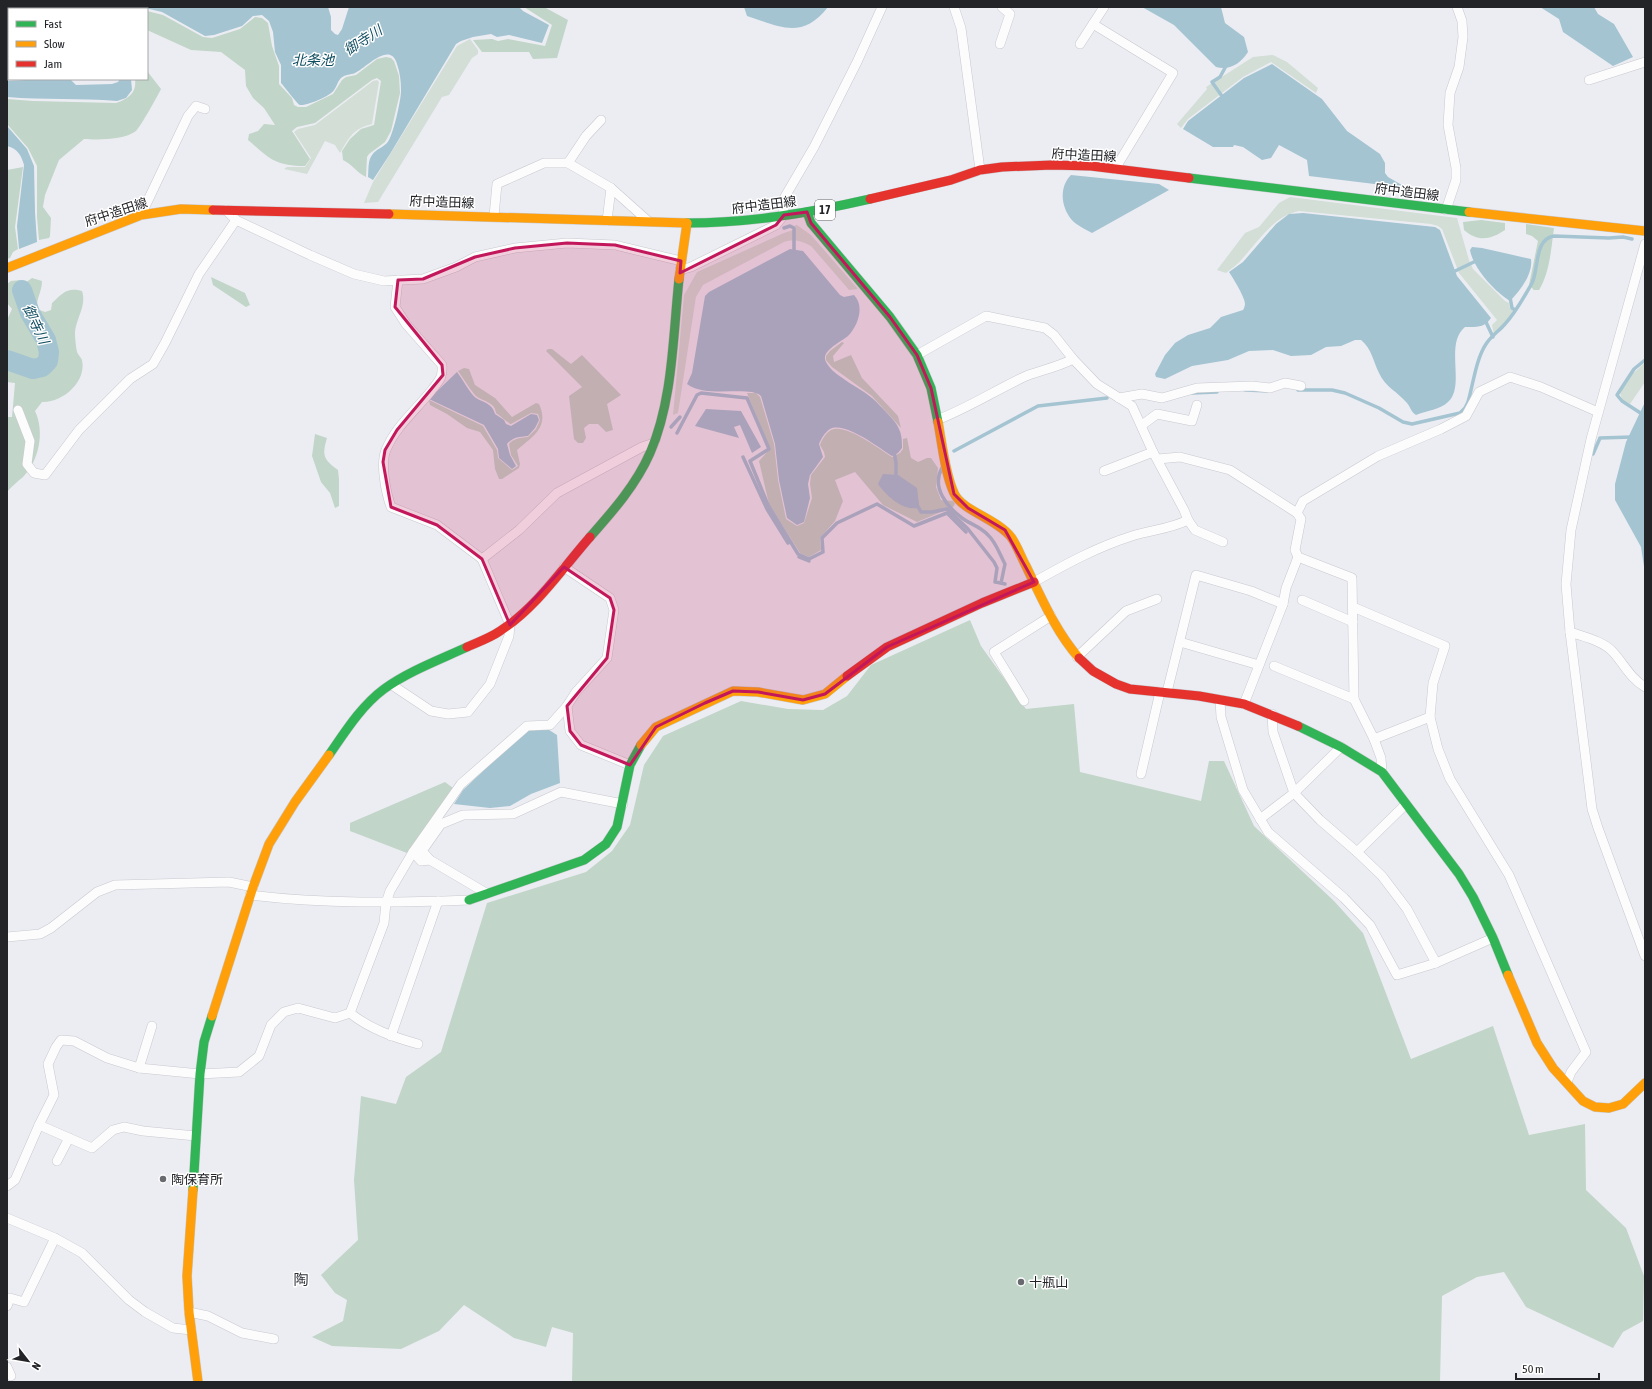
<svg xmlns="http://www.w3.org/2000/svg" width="1652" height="1389" viewBox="0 0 1652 1389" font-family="'Asap Condensed','Noto Sans JP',sans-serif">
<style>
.green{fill:#d2ded6}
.forest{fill:#c1d5c8}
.water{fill:#a4c4d2}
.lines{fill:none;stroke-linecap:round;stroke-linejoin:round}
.stream{stroke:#a4c4d2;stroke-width:3.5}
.river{stroke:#a4c4d2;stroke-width:20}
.street-casing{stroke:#c8c9ce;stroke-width:10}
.fast-casing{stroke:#c8c9ce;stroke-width:10}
.slow-casing{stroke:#c8c9ce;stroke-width:10}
.jam-casing{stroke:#c8c9ce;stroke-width:10}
.street{stroke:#fcfcfd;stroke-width:9}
.fast{stroke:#30b455;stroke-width:9}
.slow{stroke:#ff9f0a;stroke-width:9}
.jam{stroke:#e5322d;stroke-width:9}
.marked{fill:#c2185b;fill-opacity:0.2;stroke:#c2185b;stroke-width:3;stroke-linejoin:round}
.poi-dot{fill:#696a6f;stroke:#fff;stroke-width:1.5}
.labels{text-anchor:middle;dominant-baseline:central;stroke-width:3;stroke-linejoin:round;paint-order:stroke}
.shield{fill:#fff;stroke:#656668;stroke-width:1}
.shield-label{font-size:12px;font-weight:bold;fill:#232428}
.street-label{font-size:13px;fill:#232428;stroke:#fff}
.poi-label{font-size:13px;fill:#232428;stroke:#fff;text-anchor:start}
.water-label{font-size:14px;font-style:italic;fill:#0e4c60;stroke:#fff}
.quarter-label{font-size:15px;fill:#2e3038;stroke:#fff}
</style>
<rect width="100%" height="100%" fill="#ecedf3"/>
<!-- green -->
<g class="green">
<polygon points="470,39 478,50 478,54 472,58 449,95 442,97 378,202 364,203 373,182 457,46"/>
<polygon points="1273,55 1287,62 1318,88 1316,93 1271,62 1243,77 1188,119 1181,128 1177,124 1207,89 1206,87 1253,57"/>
<path d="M377,80L379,82L372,124C353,129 350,136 340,153L335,145L325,141L307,174L284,169L287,167H305L311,158L294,132L298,129L315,125L373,81Z"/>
<path d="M1290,197L1457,218L1469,260L1473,269L1505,301L1509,303L1510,308L1513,311L1508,319L1494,334L1492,325L1497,320L1459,273L1442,229L1438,226L1431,224L1299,211C1274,216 1259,240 1243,258C1238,264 1232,268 1226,273L1217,270L1245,233L1259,227L1279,203Z"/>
<path d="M795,225H797L811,235L858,289L849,290L811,246C802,241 794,239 784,242L703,285L696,297L678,413L673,415L684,295L697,272L784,233L796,229Z"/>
<path d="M1645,363V382L1630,404L1622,399L1620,393C1624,381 1635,371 1645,363Z"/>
</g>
<!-- forest -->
<g class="forest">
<polygon points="524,7 544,7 568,20 557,58 533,59 529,52 482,52 473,40 492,39 498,41 508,39 545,46 552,25"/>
<path d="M147,11L163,15L203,37L212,38L240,29L255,17L262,18L268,23L272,46L279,66V84L292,98L294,105L298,107H306L333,94L342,80L346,77L356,75L377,59L386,57L391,58L394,61L399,76L400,93L391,131L385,142L369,154L367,157L366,177C356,172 353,165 343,160L342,151L350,139L361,129L374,125L381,81L377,78L372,80L315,123L297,127L292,131L310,159L305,166C275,166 269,158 248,140L249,134L258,131L264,124L275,125L264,108L253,98L246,86L245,70L221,52L191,50L147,30Z"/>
<path d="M147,71L161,89C157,97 141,126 136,131C124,140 98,140 84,139L59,160L45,195L43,207L51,218L50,236L49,238L39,240L37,217V166L28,148L7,124V99L33,101L116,103C128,99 137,93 135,79H147Z"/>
<polygon points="23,167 15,227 18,249 13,252 10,258 7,259 7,170"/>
<path d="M1481,220L1505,223V230C1490,240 1478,242 1464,230L1463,222Z"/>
<path d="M1526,224L1554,228C1551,249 1550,272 1539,290H1534L1529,285L1538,241L1532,236L1526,234Z"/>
<polygon points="211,277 245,293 250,305 246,307 213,285"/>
<path d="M32,278L42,281C42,292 36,298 37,309L45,312L51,310L52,303C63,293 67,287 82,291C87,306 76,318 75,333C75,338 76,347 77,352C78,355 81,357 82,360C87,382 62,403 42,402L35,411C45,432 39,461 23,477C17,482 12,486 7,492V417H12L15,383L7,382V362C15,365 25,370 33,371C45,371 54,358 51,348C45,326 21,307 25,283Z"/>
<path d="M21,280C16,311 50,332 46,360C33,370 21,362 7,357V320L12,309L7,303V284L11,281Z"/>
<polygon points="842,342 844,343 833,356 834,362 851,355 862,378 898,416 901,428 872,396 832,367 826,360 826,356 830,351"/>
<polygon points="548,349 552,349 571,364 582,355 621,395 607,404 613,430 606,432 598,424 589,424 584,428 586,438 583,443 578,443 574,439 569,396 582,387 546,351"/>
<path d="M464,368L469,369L475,385L495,398L512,417L536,403L539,404C550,427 532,437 517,450L520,464L519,468L502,479H499L495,469L493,450L480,432L467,428L447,414L430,405L429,400L483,426L497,450L498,458L512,470L518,466L511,455L509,444C514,438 520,438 528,437L536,429L540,420L538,414L531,413L511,424C506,422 501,416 496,413C495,401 482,402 475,395C469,388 464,379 458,371Z"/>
<path d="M747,393H756L760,397L774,444L778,480L786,519L797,526L804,523L812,498L810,484L811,475L825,457L824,452L820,445C822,439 826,433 831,430C846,423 879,449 892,457L900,453L903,449V439L907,438L911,458L918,462L927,458H931L938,468L936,487L941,500L953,501L955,504L953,507L917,522L883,505L855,472L835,480L843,501L835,521L820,538L821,550L809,557L800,553L769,504L759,461L770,449Z"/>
<path d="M315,434L327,438C322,455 323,459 338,470L339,479V506L335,508L330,493L321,482L312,456Z"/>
<polygon points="970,620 981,646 1026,709 1074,704 1080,772 1201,801 1209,761 1224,761 1254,826 1334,901 1363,933 1411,1059 1493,1026 1529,1135 1585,1124 1586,1190 1626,1228 1644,1276 1643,1321 1623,1332 1613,1348 1526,1307 1504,1272 1477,1277 1442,1296 1440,1382 572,1382 573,1333 552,1327 546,1347 514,1338 464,1305 439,1331 401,1349 332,1346 312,1337 343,1321 347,1300 335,1293 321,1275 358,1240 354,1180 361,1096 396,1104 406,1077 441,1052 487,903 586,872 612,851 630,825 644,765 663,736 741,701 788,709 823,710 847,696 871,665"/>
<polygon points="445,782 453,788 407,853 350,831 350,823"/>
</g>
<!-- water -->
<g class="water">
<path d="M141,7H328L331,17V30L335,34L338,35L342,29L349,7H519L523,11L549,25L542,43L509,35L497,37L491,34L473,37L461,41L456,44L390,154L373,180L368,177C369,166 367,157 377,150C380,148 384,146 387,143C393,137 401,100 401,91C401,81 400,73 397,64C390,40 365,69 355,73C350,75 346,74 341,78C337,82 336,90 331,93C327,97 306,106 300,105C298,105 284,86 281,83V65L275,52L273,32L269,21L262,15L253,16L242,26L214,35L205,36L162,12Z"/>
<path d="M744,7H828C802,40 781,27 747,16Z"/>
<path d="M1142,7H1221L1225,23L1244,37L1248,52C1241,63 1230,71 1216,67L1174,25Z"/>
<polygon points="1540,7 1594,7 1598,14 1614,24 1633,57 1613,66 1563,32 1559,19"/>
<polygon points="1272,64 1322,99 1347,131 1380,154 1385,163 1385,173 1388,177 1407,188 1309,176 1307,160 1279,145 1271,158 1262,160 1243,147 1234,145 1233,147 1213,147 1183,129 1188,121 1244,78"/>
<path d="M43,79H70L76,85L112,84L118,82L120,79H131L132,90L126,98L117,101C80,98 44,100 7,97V81Z"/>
<path d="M7,126L27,149L34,166L35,212L37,242L19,249L17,226L24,165C21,155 18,149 7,146Z"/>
<path d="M1071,175L1159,184L1169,190L1092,233C1085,229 1076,225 1071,219C1061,206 1059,187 1071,175Z"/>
<path d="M1303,213L1435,227L1440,230L1457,276L1491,318C1484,328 1477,327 1465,327C1444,344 1466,386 1448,402C1441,409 1426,411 1416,415C1411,412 1411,408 1407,403C1398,392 1385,387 1379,373C1373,361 1372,349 1361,340H1355L1341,346L1326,347L1311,355L1291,356L1273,350L1249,351L1228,360L1192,366L1165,379L1156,377L1155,374L1165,355L1175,343L1188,335L1210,328L1221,317L1243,310C1244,309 1245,305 1245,304C1245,297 1233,278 1229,272L1243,262L1276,224L1289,214Z"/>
<path d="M1472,247L1482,248L1531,259C1533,274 1520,291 1510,301C1495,292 1473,268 1470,250Z"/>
<path d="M790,249L803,251L840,295L844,297L854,295C865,306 858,326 848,336C841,342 820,351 826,362C830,369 835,373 841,377C851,385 863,390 872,398C877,402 882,408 887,413C891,418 896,422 898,427C902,434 902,441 902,448L898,453L892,456C879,448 845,421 830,429C825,432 821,439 819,444L823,457L810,475L808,484L810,498L804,522L797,525L787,518L779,480L775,444L761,396C749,385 707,399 687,384L692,373L705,296L709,292Z"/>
<path d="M457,372C462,378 470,394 476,398C484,403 492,403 495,414L504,420L506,424L511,426L531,414L537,415L539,420L535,428L528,436C519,437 513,437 507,444L510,455L516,466L512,469L499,458L498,449L484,425L429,399Z"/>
<polygon points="1645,402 1645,573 1641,547 1615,500 1615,484 1626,442"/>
<polygon points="706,409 741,411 761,447 752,453 740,425 734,427 739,438 695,426"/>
<path d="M883,474L898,475L917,488L919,504L918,508C902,511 886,495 878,484Z"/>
<polygon points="535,728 546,728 557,735 560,783 531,794 510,806 490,808 454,804 463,790 520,736 527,731"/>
</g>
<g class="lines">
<!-- stream -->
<g class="stream">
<polyline points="1224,99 1212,82 1220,77 1226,66"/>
<polyline points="784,228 790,226 794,228 794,252"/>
<polyline points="1451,273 1478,260"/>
<polyline points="1510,297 1512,308 1515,310"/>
<polyline points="1485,320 1493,337"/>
<polyline points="1245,390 1269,391"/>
<path d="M1298,390H1332L1345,393L1379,408L1403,422L1412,424L1460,413L1465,408L1468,402C1473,385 1476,359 1486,344C1491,336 1499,331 1505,324C1516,312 1524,297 1532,283C1539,269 1534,239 1554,236L1609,238L1623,237L1632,239"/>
<polyline points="1192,393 1217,392"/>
<polyline points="1642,414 1622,401 1617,395 1634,369 1645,360"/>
<polyline points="671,427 680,417"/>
<polyline points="677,433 697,395 701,393 747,398 769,449 750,461 768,505 798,554 809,559 823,552 822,538 837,523 877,504 914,526 947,513 966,532"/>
<polyline points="894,451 896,463 896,478"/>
<polyline points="954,451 1038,406 1107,398"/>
<polyline points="1593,454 1600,438 1632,437"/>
<polyline points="743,457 767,509 788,543"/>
<path d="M942,468C931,487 947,507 962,518C970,524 981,527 988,535C996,542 1000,555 1005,564L1001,583L1005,584"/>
<polyline points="916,503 921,512 932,512 947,509 968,529 994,562 997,568 995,582 1001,583"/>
<polyline points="799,557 809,561"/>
</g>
<!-- river -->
<polyline class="river" points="7,360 33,369 42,367 48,361 49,352 46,340 30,313 22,290"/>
<!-- street casing -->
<g class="street-casing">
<g id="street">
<polyline points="954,7 961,28 980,170"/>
<polyline points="1093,24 1173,73 1115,169"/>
<polyline points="1000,44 1010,14 1002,7"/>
<polyline points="1080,44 1104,7"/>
<polyline points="1589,80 1645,62"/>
<polyline points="568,163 586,136 601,120"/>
<polyline points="226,210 236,220 310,255 354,274 384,281 423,279 456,267 475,257 515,248 567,243 615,245 681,261"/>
<polyline points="1446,210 1456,180 1456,168 1448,125 1450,93 1459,67 1463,37 1462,21 1457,7"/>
<polyline points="141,215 188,116 196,106 205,109"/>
<polyline points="494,216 497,184 544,163 568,163 611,188"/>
<polyline points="607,221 611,188 648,221"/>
<polyline points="1645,244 1591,439 1571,530 1566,584 1570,632 1592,809 1598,828 1645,956"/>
<polyline points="680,270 691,267 776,225 784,215 783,200 814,147 857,62 882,7"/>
<path d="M917,355L986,316L1045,328L1054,335L1073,359L1097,384L1132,406L1153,452L1184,510L1188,520C1170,529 1151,530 1132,536C1097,547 1066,564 1034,582"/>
<polyline points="1119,398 1142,394 1162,398 1197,388 1252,386 1270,388 1285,383 1301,386"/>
<polyline points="18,410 30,441 27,464 34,473 45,475 79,430 130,379 153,364 165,343 199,274 236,220"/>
<path d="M937,420C968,408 996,390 1026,376C1042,370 1058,367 1073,359"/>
<polyline points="1142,425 1157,414 1192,421 1197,405"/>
<polyline points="1158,459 1180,457 1230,470 1297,513 1301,519 1295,550 1298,557 1352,578 1354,699 1374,739 1381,758 1382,772"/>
<polyline points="1104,471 1153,452"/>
<polyline points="1297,513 1303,501 1378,456 1441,429 1466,416 1479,392 1510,377 1541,387 1598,412"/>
<polyline points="1188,520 1195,530 1223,542"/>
<polyline points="482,559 519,530 557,493 642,447 654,443"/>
<polyline points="564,567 610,598 614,610 607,658 576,692 567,706 570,731 581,745 630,765"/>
<polyline points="1302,600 1353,622"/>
<polyline points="1353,607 1445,646 1433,683 1430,717 1438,749 1450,779 1509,875 1586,1052 1571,1072 1567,1082"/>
<path d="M1570,632C1584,637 1603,641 1613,652C1624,664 1630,678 1645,687"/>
<polyline points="1180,642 1259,665"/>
<polyline points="1077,657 1126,611 1157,599"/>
<polyline points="1274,666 1354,699"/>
<path d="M392,685L431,711L448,714L468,712L490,684L509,636L510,625L482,559L437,525L391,507C386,493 380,464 386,450C395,427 416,410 431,391C439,381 443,378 442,365L406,324L395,307L398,280"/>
<polyline points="1167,692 1196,575 1251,591 1283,604"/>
<polyline points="1220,700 1221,717 1243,790 1268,832 1344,898 1370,925 1397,975 1436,963 1493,938"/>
<polyline points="1024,701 994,652 1051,616"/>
<polyline points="1244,704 1283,604 1286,588 1298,557"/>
<polyline points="1272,714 1273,732 1294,793 1320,820 1357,852 1382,876 1407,909 1436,963"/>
<polyline points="1374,739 1430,717"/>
<polyline points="1141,774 1160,692"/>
<polyline points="1260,819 1294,793 1341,747"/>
<polyline points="413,852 421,861 430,860"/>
<polyline points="1357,852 1406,804"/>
<polyline points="486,893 430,860 422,851 441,824 463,815 513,814 561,792 623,804"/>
<path d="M250,895C323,904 396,903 469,900"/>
<polyline points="7,937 40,934 51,928 97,892 115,885 229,882 253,887"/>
<polyline points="350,1013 384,923 386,903 390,891 413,852 461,784 527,726 550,725 567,706"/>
<polyline points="391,1036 438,901"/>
<polyline points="139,1068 152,1026"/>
<polyline points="39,1125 92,1148 113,1130 124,1127 143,1131 196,1136"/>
<polyline points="57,1161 69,1138"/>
<path d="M7,1186L15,1180L39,1125L54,1095L48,1064L56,1047L61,1040L74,1041L107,1058L139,1068L200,1074L239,1072L259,1056L271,1025L284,1012L298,1008L335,1018L350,1013C370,1029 393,1037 418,1044"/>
<polyline points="7,1218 55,1238 82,1253 129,1300 145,1312 173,1328 191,1330"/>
<polyline points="7,1306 10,1298 24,1302 55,1238"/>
<polyline points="189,1312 208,1316 242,1333 274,1339"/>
<polyline points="7,1367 11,1376"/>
</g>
</g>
<!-- fast casing -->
<g class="fast-casing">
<g id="fast">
<polyline points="1189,178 1469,212"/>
<polyline points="807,212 811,223 890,317 917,355 931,388 938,422"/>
<path d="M687,223C750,223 809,213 870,199"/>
<path d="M590,537C613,511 636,485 650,453C673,401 673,335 679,279"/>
<polyline points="1298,726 1341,747 1382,772 1459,874 1473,897 1493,938 1508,975"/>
<path d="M329,755C345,732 361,706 384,689C409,671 439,660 467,647"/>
<polyline points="469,900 584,860 606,844 617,827 630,765 641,745"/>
<polyline points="193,1190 200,1074 204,1042 212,1016"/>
</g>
</g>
<!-- slow casing -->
<g class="slow-casing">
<g id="slow">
<polyline points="1469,212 1645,231"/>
<polyline points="389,214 687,223"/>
<polyline points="7,268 141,215 181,209 213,210"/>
<polyline points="679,279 687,223"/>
<path d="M938,422C942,443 945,474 954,493C962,511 996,518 1011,537C1017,545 1021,557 1026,566C1041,597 1056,632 1079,658"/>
<polyline points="641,745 656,727 733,691 758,692 803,700 825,694 847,676"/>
<polyline points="1508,975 1537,1043 1553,1068 1583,1101 1595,1107 1609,1108 1623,1104 1645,1083"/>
<polyline points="212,1016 253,887 269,844 295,802 329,755"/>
<polyline points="193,1190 187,1276 189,1312 198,1382"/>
</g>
</g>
<!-- jam casing -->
<g class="jam-casing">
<g id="jam">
<polyline points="870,199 951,180 980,170 1002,167 1052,165 1091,166 1189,178"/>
<polyline points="213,210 389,214"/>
<path d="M467,647C478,642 490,638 500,631C536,608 562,569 590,537"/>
<polyline points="1079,658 1093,671 1116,684 1130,689 1199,696 1244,704 1298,726"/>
<polyline points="847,676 887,647 982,603 1034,582"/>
</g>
</g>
<!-- street -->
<use href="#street" class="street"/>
<!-- fast -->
<use href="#fast" class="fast"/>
<!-- slow -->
<use href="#slow" class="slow"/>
<!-- jam -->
<use href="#jam" class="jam"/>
</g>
<!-- marked area -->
<path class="marked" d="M807,212L811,223L890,317L917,355L931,388L954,494L968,508L1005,530L1034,582L887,647L825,694L803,700L758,692L733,691L705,703L656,727L630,765L581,745L570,731L567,706L607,658L614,610L610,598L564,567L510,625L482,559L437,525L391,507L383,462L385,450L397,430L443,375L442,365L395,307L398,280L423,279L475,257L515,248L567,243L615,245L681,261L680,273L776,225L784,215Z"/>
<!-- markers -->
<g class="poi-dot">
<circle cx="163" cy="1179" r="4"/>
<circle cx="1021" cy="1282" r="4"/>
</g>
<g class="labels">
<!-- shield labels -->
<rect class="shield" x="815" y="200" width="20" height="20" rx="3"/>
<g class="shield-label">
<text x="825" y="210">17</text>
</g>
<!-- street labels -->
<g class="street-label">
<text transform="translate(1084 155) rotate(3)">府中造田線</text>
<text transform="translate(1407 192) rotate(7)">府中造田線</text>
<text transform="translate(442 202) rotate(2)">府中造田線</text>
<text transform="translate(764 205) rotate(-7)">府中造田線</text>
<text transform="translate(116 212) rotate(-18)">府中造田線</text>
</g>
<!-- poi labels -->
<g class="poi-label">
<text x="171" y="1179">陶保育所</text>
<text x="1029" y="1282">十瓶山</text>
</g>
<!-- water labels -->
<g class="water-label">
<text transform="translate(363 40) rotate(-33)">御寺川</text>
<text x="313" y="60">北条池</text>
<text transform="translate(36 324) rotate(65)">御寺川</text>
</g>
<!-- quarter labels -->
<g class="quarter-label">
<text x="301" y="1279">陶</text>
</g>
</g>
<!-- border -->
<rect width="1652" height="1389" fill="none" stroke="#232428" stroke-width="16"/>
<!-- legend -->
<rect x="8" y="8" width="140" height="72" fill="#ffffff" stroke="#a7a7a9"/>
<rect x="16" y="21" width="20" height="6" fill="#30b455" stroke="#a7a7a9"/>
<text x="44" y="28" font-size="12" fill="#232428">Fast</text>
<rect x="16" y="41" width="20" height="6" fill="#ff9f0a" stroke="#a7a7a9"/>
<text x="44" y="48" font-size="12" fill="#232428">Slow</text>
<rect x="16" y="61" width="20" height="6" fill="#e5322d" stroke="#a7a7a9"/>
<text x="44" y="68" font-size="12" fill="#232428">Jam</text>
<!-- north arrow -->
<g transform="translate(28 1361) rotate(121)" stroke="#ffffff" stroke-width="3" paint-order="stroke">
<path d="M0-3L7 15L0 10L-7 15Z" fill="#232428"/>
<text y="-6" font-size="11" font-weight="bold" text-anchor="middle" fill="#232428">N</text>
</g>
<!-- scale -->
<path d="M1516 1373v6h83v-6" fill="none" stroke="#232428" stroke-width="2"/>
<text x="1522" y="1373" font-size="12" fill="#232428" stroke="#ffffff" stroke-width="3" paint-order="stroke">50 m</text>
</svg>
